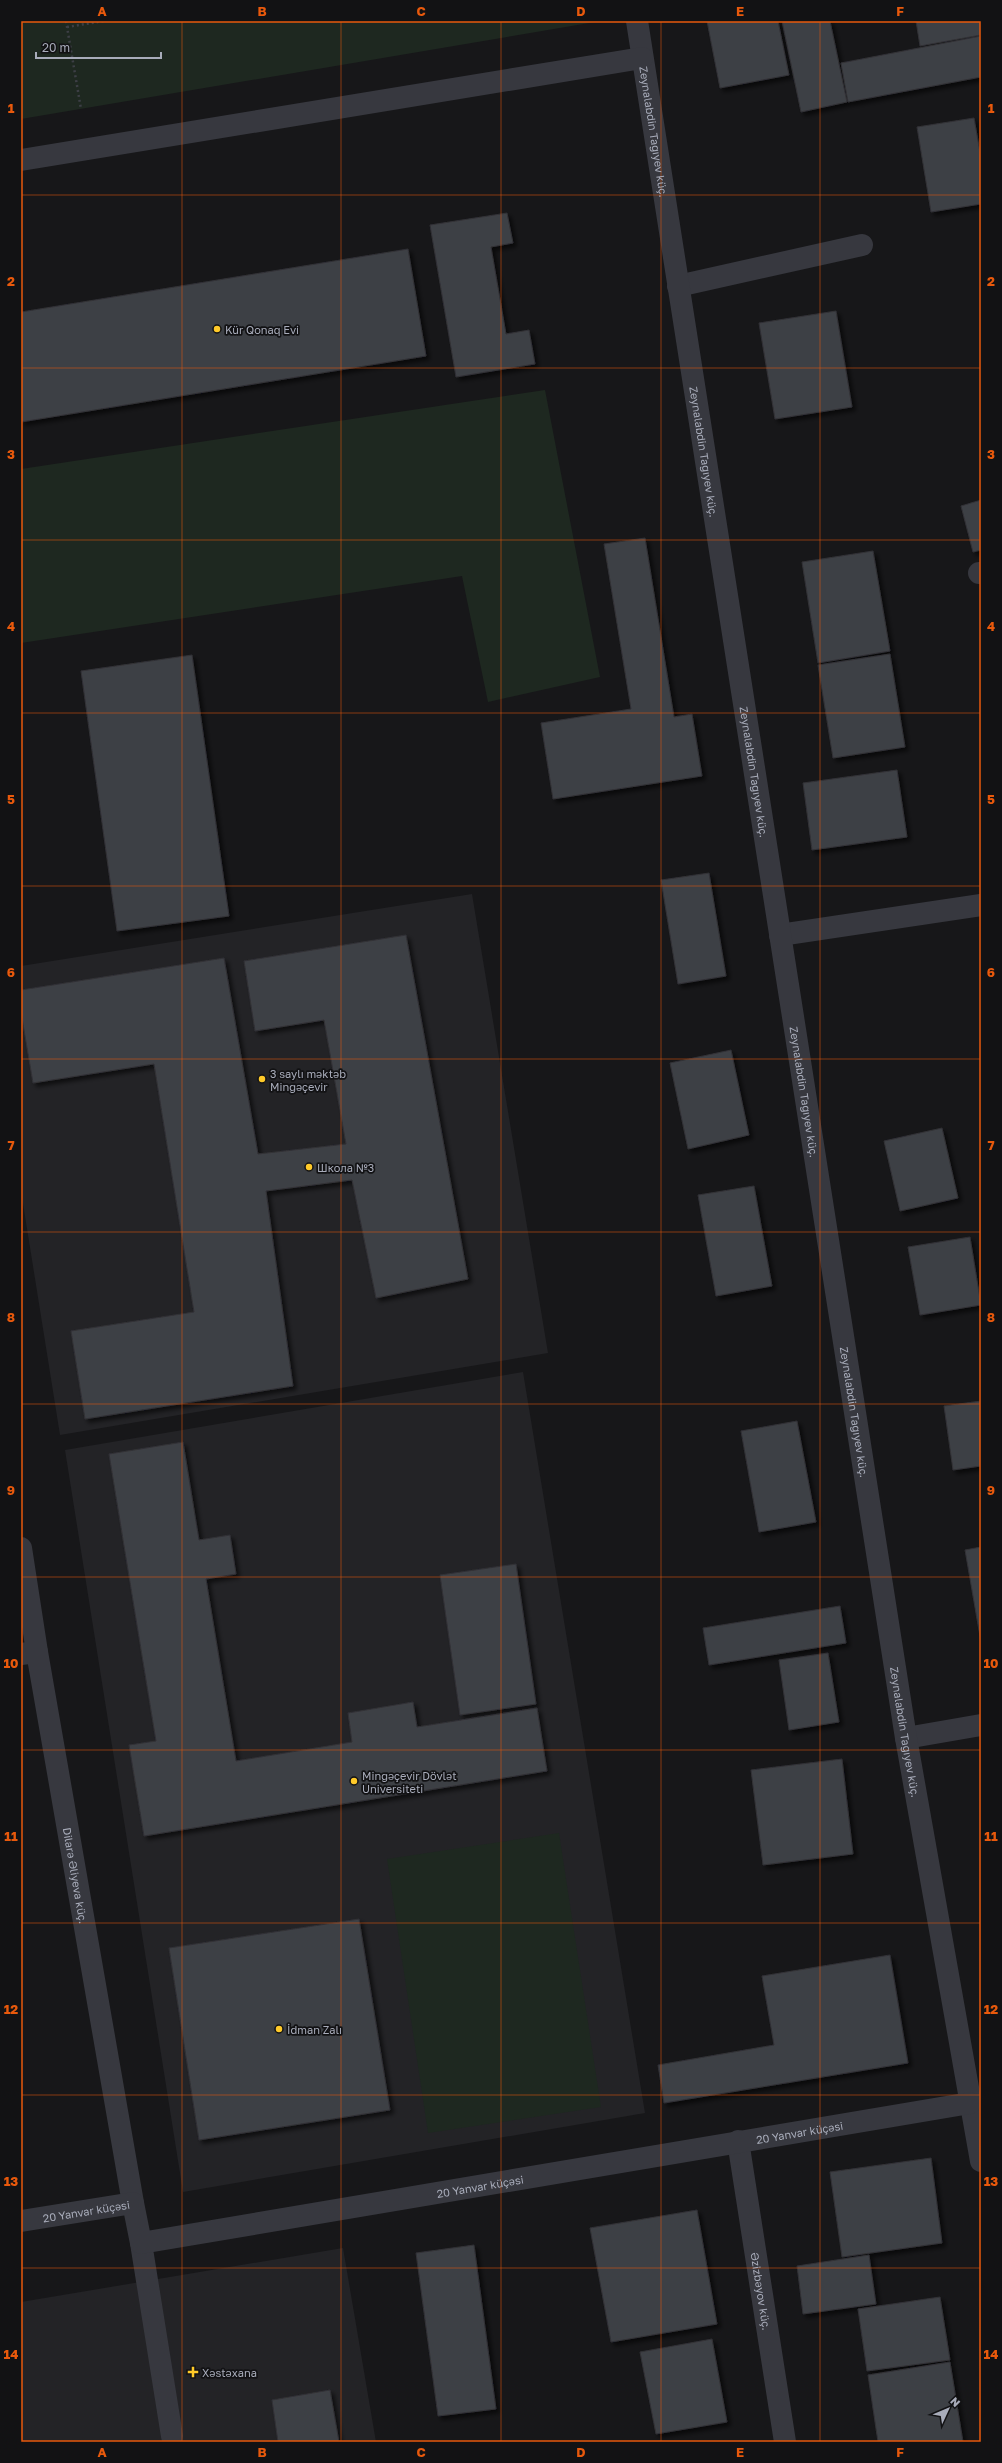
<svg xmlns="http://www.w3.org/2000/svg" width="1002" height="2463" viewBox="0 0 1002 2463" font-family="'Golos Text',sans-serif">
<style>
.built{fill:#232326}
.green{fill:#1e2820}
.building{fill:#3e3f44;stroke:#313136;filter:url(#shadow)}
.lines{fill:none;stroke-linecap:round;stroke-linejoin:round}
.path{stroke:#3d3f46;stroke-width:2.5;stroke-dasharray:2 3;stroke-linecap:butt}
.lane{stroke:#37383f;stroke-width:22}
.street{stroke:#37383f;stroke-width:22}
.grid{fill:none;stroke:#e8590c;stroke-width:1;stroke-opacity:0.55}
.poi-dot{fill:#ffca29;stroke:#121214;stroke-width:1.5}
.labels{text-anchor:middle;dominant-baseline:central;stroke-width:3.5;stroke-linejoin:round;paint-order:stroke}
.street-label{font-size:11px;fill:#a8acba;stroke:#121214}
.poi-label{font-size:11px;fill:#a8acba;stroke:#121214;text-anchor:start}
.neatline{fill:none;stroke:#e8590c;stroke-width:1.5}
.grid-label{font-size:13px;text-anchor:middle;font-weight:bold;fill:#e8590c}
</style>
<defs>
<filter id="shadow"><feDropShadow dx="3.5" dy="3.5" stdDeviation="2" flood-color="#0009"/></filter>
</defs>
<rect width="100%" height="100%" fill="#171719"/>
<!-- built -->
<g class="built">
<polygon points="472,894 548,1353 60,1435 21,1191 21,966"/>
<polygon points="523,1372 645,2113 183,2192 65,1450"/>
<polygon points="343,2248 376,2442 21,2442 21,2302"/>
</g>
<!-- green -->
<g class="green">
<polygon points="21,21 601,21 21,119"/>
<polygon points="545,390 600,677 488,702 462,576 21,643 21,469"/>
<polygon points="559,1833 601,2107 428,2133 387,1859"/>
</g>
<!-- building -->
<g class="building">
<polygon points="707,21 778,21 789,75 720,88"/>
<polygon points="782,21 830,21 847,102 801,112"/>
<polygon points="916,21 981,21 981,35 920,46"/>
<polygon points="981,36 981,77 848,102 841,63"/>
<polygon points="974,118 981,158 981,204 931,212 917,127"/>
<polygon points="507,213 513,243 491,247 506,334 529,330 535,364 456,377 430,225"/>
<polygon points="408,249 426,356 21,422 21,312"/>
<polygon points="836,311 852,407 775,419 759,323"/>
<polygon points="981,500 981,550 973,552 961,506"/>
<polygon points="645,538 674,717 692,714 702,776 553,799 541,723 631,709 604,544"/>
<polygon points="873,551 890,651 818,663 802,562"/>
<polygon points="890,654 905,747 833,758 818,665"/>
<polygon points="192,655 229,916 117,931 81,671"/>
<polygon points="897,770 907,837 812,850 803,783"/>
<polygon points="709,873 726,976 678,984 661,880"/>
<polygon points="406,935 468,1279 376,1298 352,1180 266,1191 293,1386 85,1419 71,1331 194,1312 154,1064 33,1083 21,1012 21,990 224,958 258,1154 346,1144 324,1020 255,1031 244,961"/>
<polygon points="731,1050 749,1135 688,1149 670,1063"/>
<polygon points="942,1128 958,1198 900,1211 884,1141"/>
<polygon points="754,1186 772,1286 716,1296 698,1195"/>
<polygon points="970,1237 981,1305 920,1315 908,1247"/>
<polygon points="981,1401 981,1466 953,1470 944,1406"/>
<polygon points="797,1421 816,1522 759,1532 741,1431"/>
<polygon points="183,1442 199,1540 230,1535 236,1574 206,1579 236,1761 352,1742 348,1713 413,1702 417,1727 537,1708 547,1771 144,1836 129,1745 156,1741 109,1454"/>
<polygon points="981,1547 981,1642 965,1550"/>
<polygon points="516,1564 536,1704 460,1715 440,1575"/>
<polygon points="840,1606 846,1643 709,1665 703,1628"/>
<polygon points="828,1653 839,1722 789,1730 779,1660"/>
<polygon points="842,1759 853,1854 763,1865 751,1770"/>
<polygon points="359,1919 390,2110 199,2140 169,1948"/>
<polygon points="890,1955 908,2063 664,2103 658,2065 774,2045 762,1976"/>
<polygon points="931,2158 942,2243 842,2257 830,2172"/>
<polygon points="697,2210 717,2324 611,2342 590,2228"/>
<polygon points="474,2245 496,2409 438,2416 416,2253"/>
<polygon points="869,2255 876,2304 803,2314 797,2266"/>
<polygon points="940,2297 950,2360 867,2371 858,2309"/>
<polygon points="712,2339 727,2422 656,2434 640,2352"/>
<polygon points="950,2362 963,2442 878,2442 868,2375"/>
<polygon points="330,2390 339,2442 278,2442 272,2400"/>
</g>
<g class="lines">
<!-- path -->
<g class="path">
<polyline points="66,21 81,109"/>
<polyline points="67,27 104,21"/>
</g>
<!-- lane -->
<g class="lane">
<polyline points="678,286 862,245"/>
<polyline points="979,573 981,573"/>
<polyline points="780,935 981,905"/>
<polyline points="21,1654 37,1652"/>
<polyline points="906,1738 981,1725"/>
<polyline points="141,2243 172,2436"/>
</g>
<!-- street -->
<g class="street">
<path id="s1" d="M637,21L906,1738L981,2161"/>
<polyline points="21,160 642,58"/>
<path id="s2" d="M21,1548L37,1652L133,2203"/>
<path id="s3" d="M738,2141L785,2442"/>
<path id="s4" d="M21,2221L133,2203L141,2243L970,2103"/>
</g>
</g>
<!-- grid -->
<path class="grid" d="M182,21V2442M341,21V2442M501,21V2442M661,21V2442M820,21V2442M21,195H981M21,368H981M21,540H981M21,713H981M21,886H981M21,1059H981M21,1232H981M21,1404H981M21,1577H981M21,1750H981M21,1923H981M21,2095H981M21,2268H981"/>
<!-- markers -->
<g class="poi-dot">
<circle cx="217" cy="329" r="4"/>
<circle cx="262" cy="1079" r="4"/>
<circle cx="309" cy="1167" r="4"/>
<circle cx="354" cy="1781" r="4"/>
<circle cx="279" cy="2029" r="4"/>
<path d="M191 2366h4v4h4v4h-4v4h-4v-4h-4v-4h4z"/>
</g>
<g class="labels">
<!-- street labels -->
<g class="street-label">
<text stroke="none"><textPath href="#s1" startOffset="112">Zeynalabdin Tağıyev küç.</textPath></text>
<text stroke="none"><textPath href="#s1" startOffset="436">Zeynalabdin Tağıyev küç.</textPath></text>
<text stroke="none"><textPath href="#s1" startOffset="760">Zeynalabdin Tağıyev küç.</textPath></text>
<text stroke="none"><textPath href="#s1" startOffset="1084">Zeynalabdin Tağıyev küç.</textPath></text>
<text stroke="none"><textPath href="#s1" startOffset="1408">Zeynalabdin Tağıyev küç.</textPath></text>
<text stroke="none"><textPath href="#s1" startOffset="1732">Zeynalabdin Tağıyev küç.</textPath></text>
<text stroke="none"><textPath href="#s2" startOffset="332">Dilarə Əliyeva küç.</textPath></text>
<text stroke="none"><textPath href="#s4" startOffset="822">20 Yanvar küçəsi</textPath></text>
<text stroke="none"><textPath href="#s4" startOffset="498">20 Yanvar küçəsi</textPath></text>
<text stroke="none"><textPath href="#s4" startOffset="66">20 Yanvar küçəsi</textPath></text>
<text stroke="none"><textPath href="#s3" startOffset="152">Əzizbəyov küç.</textPath></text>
</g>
<!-- poi labels -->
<g class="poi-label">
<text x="225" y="329">Kür Qonaq Evi</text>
<text x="270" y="1073">3 saylı məktəb<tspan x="270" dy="13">Mingəçevir</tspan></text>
<text x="317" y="1167">Школа №3</text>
<text x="362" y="1775">Mingəçevir Dövlət<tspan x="362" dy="13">Universiteti</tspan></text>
<text x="287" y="2029">İdman Zalı</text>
<text x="202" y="2372">Xəstəxana</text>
</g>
</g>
<!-- border -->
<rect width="1002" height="2463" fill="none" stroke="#121214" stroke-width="44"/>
<!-- north arrow -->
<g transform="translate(948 2409) rotate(46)" stroke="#121214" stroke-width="3" paint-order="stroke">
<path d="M0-3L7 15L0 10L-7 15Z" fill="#a8acba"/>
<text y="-6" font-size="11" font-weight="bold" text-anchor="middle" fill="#a8acba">N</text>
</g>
<!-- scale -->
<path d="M36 52v6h125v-6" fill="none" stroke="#a8acba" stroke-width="2"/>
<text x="42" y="52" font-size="12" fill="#a8acba" stroke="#121214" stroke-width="3" paint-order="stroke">20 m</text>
<rect x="22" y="22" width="958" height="2419" class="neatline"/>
<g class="grid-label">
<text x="102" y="16">A</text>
<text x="262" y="16">B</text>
<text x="421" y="16">C</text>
<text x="581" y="16">D</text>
<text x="740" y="16">E</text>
<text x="900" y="16">F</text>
<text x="11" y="113">1</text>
<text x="991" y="113">1</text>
<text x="11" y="286">2</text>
<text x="991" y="286">2</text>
<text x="11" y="459">3</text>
<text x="991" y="459">3</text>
<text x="11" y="631">4</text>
<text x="991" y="631">4</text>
<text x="11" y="804">5</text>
<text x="991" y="804">5</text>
<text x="11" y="977">6</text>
<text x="991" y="977">6</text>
<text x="11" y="1150">7</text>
<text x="991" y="1150">7</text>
<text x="11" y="1322">8</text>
<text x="991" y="1322">8</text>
<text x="11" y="1495">9</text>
<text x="991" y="1495">9</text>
<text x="11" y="1668">10</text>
<text x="991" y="1668">10</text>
<text x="11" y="1841">11</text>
<text x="991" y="1841">11</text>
<text x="11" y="2014">12</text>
<text x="991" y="2014">12</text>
<text x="11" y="2186">13</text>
<text x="991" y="2186">13</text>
<text x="11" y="2359">14</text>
<text x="991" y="2359">14</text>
<text x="102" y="2457">A</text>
<text x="262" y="2457">B</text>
<text x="421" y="2457">C</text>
<text x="581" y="2457">D</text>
<text x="740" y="2457">E</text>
<text x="900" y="2457">F</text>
</g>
</svg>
